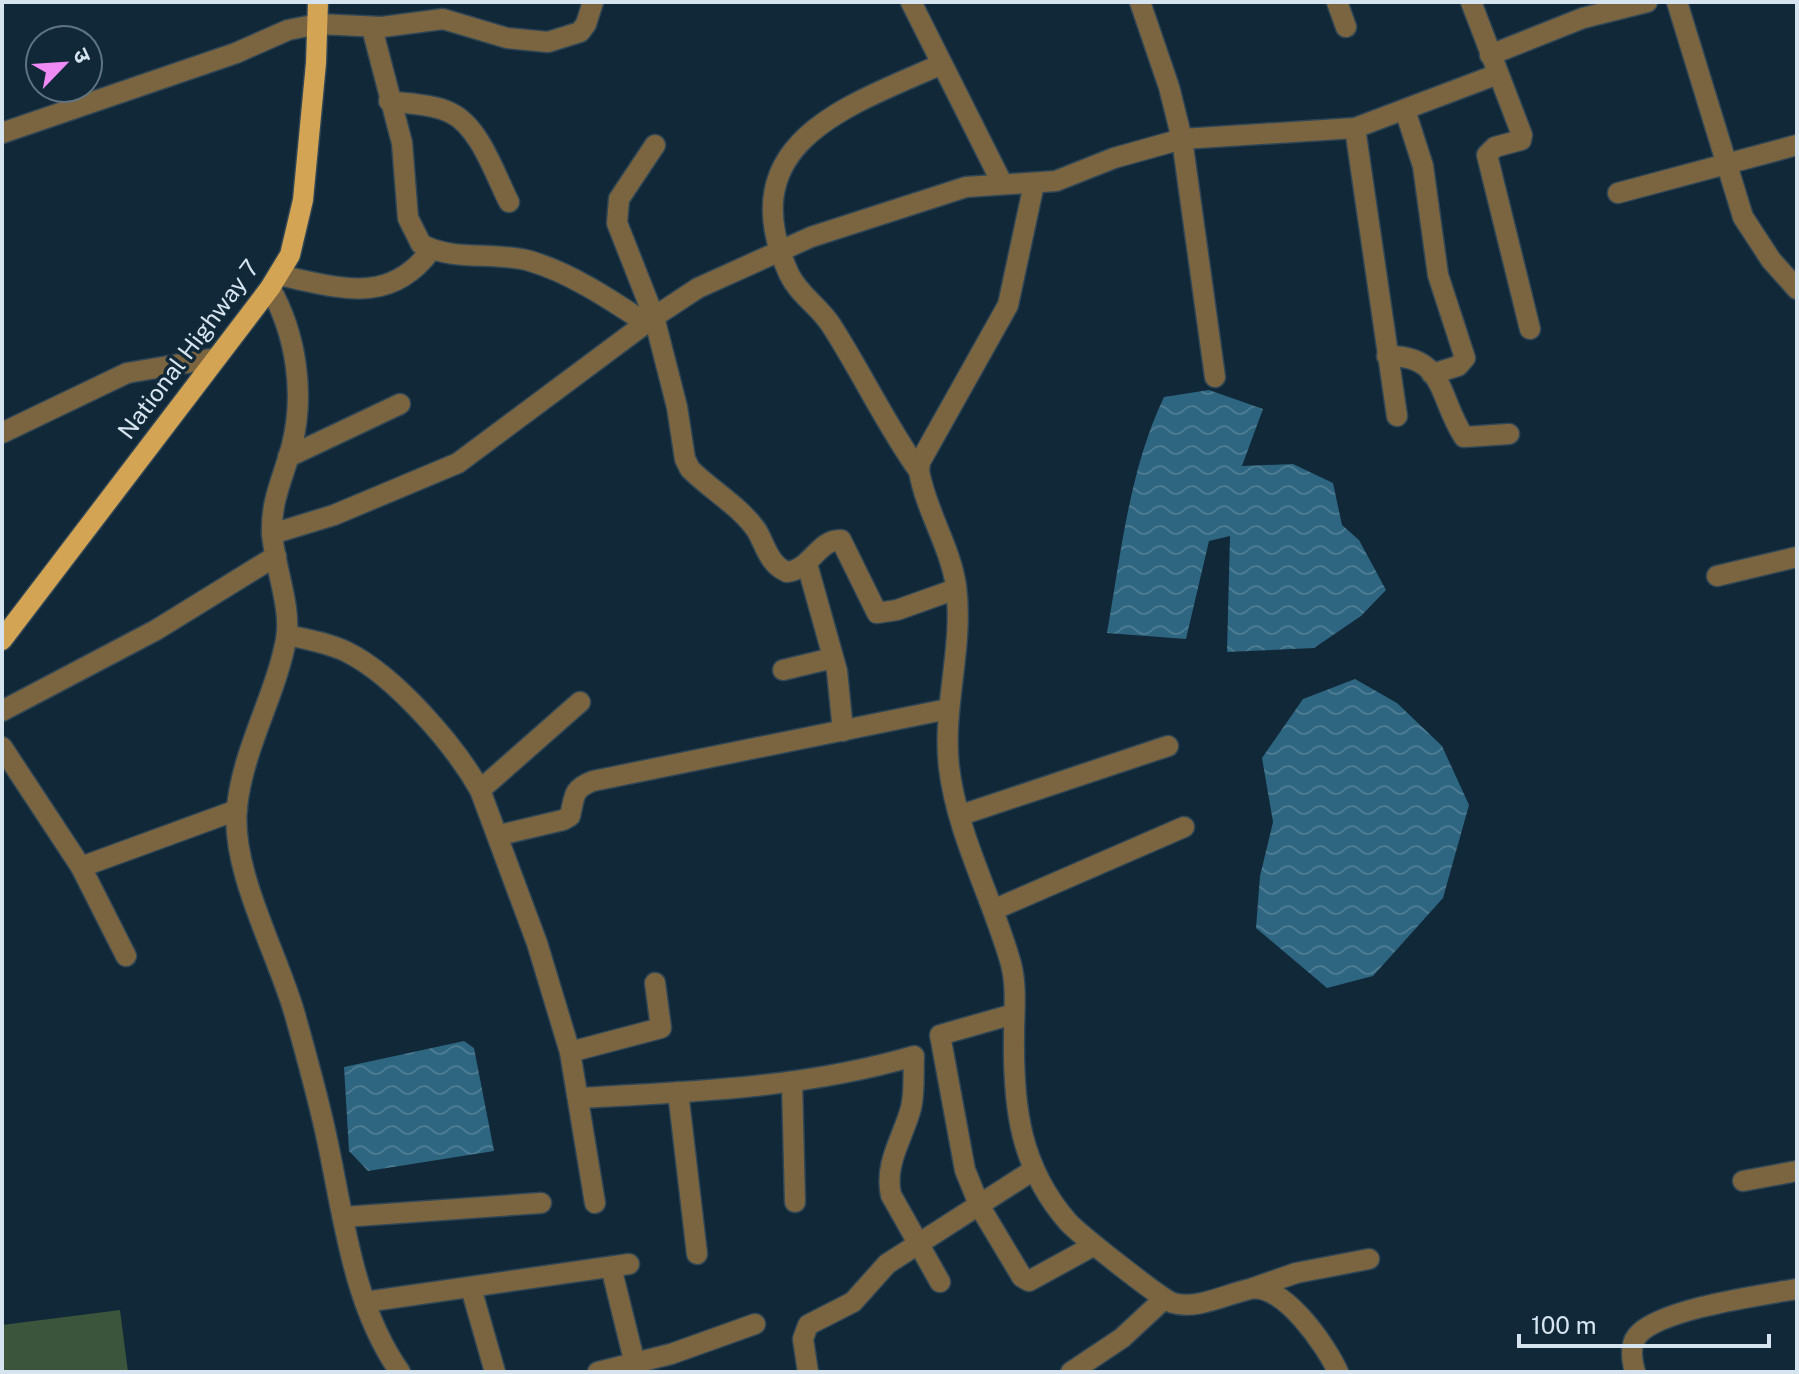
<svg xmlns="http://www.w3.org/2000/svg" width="1799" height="1374" viewBox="0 0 1799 1374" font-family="'Public Sans','Noto Sans Devanagari',sans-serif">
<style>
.grass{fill:#3b543c}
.water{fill:url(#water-waves)}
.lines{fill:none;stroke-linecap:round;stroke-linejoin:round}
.minor-casing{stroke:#304655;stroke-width:23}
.major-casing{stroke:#304655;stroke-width:23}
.minor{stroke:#7b6540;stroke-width:20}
.major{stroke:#d2a453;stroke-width:20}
.labels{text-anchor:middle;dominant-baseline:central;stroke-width:7;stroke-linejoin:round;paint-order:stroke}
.street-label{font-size:24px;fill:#d6e4ef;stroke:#102838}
</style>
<defs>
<pattern id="water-waves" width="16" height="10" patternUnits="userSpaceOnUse" patternTransform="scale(2)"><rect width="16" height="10" fill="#2e6580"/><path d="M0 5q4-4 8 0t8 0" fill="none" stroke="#4c7b92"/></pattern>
</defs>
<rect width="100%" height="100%" fill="#102838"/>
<!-- grass -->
<polygon class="grass" points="120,1310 128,1372 2,1372 2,1325"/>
<!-- water -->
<g class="water">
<path d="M1209,390L1263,409L1242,466L1293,464L1333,483L1342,525L1359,540L1386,590L1361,616L1314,648L1227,652L1230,536L1209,541L1186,639L1107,633C1121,554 1129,470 1164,397Z"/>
<polygon points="1355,679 1397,703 1442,746 1469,805 1443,898 1373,976 1327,988 1256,928 1260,876 1273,822 1262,758 1303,699"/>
<polygon points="464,1041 474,1048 494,1151 368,1171 349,1151 344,1067"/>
</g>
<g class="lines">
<!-- minor casing -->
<g class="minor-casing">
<g id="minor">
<polyline points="911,2 1002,183"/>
<polyline points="1140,2 1169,87 1182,139 1215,377"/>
<polyline points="1337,2 1346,27"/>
<polyline points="1471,2 1522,135 1521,140 1495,147 1487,155 1530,329"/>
<polyline points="1677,2 1743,217 1771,260 1797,289"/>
<path d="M372,28L402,143L408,218L421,244C454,262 494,251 530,261C571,273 611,300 646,323"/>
<polyline points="1490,55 1583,18 1647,2"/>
<path d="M389,101C408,104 433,104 451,113C480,127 495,175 509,202"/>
<polyline points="1405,110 1423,166 1438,275 1465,358 1458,366 1432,374"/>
<polyline points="1355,128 1397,416"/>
<polyline points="2,133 236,53 288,30 318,24 382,27 443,19 507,38 548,42 580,32 586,24 593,2"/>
<path d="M655,145L619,199L617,223L654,317L677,407L685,459L690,469C711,490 741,507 757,531C766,547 769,564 787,572C811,570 818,539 841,540L877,613L897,610L956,589"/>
<path d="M1034,184L1008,305L920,462L919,471C926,511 950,546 956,586C964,647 942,707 949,767C957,835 993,899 1011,964C1017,987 1014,1012 1014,1036C1013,1107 1020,1167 1068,1222C1079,1234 1161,1299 1173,1303C1197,1310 1227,1294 1250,1289C1283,1282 1327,1347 1338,1372"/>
<polyline points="1618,193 1797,145"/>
<path d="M278,275C338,287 389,307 431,250"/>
<path d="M270,288C296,334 305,393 292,445C284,476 271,499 272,532C274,567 292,606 286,640C275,697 243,749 237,807C230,870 278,954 295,1015C307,1058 319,1100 328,1144C344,1220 354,1307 400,1372"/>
<path d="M1387,356C1446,355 1438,398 1464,437L1509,434"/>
<polyline points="2,433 127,373 216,358"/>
<polyline points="288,457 400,404"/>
<path d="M919,471C886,425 862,373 831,325C819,306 799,295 789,274C729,143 847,106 942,64"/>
<polyline points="272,534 334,515 458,463 654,317 698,288 811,237 966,187 1056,181 1114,158 1182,139 1355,128 1498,74"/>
<polyline points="807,564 837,671 843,731"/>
<polyline points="1717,576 1797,557"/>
<path d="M287,635C306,639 329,643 347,652C395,676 454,744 480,790L537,943L570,1052L595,1203"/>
<polyline points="783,670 833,658"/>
<polyline points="2,711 156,630 276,556"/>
<polyline points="2,747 81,867 126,956"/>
<polyline points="480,790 580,702"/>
<polyline points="961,815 1168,746"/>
<path d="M500,835L563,820L570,816C575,796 572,789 593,781L948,709"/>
<polyline points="81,867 237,810"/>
<polyline points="993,910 1184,827"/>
<polyline points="1014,1014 940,1035 965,1170 980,1207 1022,1277 1029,1281 1093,1246"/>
<polyline points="570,1052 661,1028 655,983"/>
<polyline points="792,1082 795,1202"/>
<polyline points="678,1092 697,1254"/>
<path d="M578,1098C690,1092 805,1088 914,1056C913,1072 915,1092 911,1108C903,1138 884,1163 891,1195L940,1282"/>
<polyline points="1743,1181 1797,1171"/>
<polyline points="343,1217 541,1203"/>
<polyline points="611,1267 637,1372"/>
<polyline points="471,1288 495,1372"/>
<polyline points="1253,1288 1296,1273 1369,1259"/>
<polyline points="365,1302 629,1264"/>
<polyline points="598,1372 671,1354 755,1324"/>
<polyline points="808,1372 803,1339 808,1325 853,1302 887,1264 1032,1171"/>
<polyline points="1071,1372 1122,1338 1164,1299"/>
<path d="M1635,1372C1632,1361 1629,1346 1637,1336C1658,1309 1762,1295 1797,1289"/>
</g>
</g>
<!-- major casing -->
<g class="major-casing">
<polyline id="major" points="2,640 270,288 290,255 303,200 316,63 318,2"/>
</g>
<!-- minor -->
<use href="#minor" class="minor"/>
<!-- major -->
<use href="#major" class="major"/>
</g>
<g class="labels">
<!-- street labels -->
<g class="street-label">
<text transform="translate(188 349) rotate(-53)">National Highway 7</text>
</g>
</g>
<!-- border -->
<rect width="1799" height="1374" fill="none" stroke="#d6e4ef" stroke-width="8"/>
<!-- north arrow -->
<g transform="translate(64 64) rotate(65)"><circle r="38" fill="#102838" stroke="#5f7381" stroke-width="2"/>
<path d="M0-6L14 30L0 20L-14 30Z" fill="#f08bf6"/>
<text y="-12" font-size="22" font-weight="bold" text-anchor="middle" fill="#d6e4ef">उ</text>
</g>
<!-- scale -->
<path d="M1519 1334v12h250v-12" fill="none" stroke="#d6e4ef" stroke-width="4"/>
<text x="1531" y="1334" font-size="24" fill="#d6e4ef" stroke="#102838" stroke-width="6" paint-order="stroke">100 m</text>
</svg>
